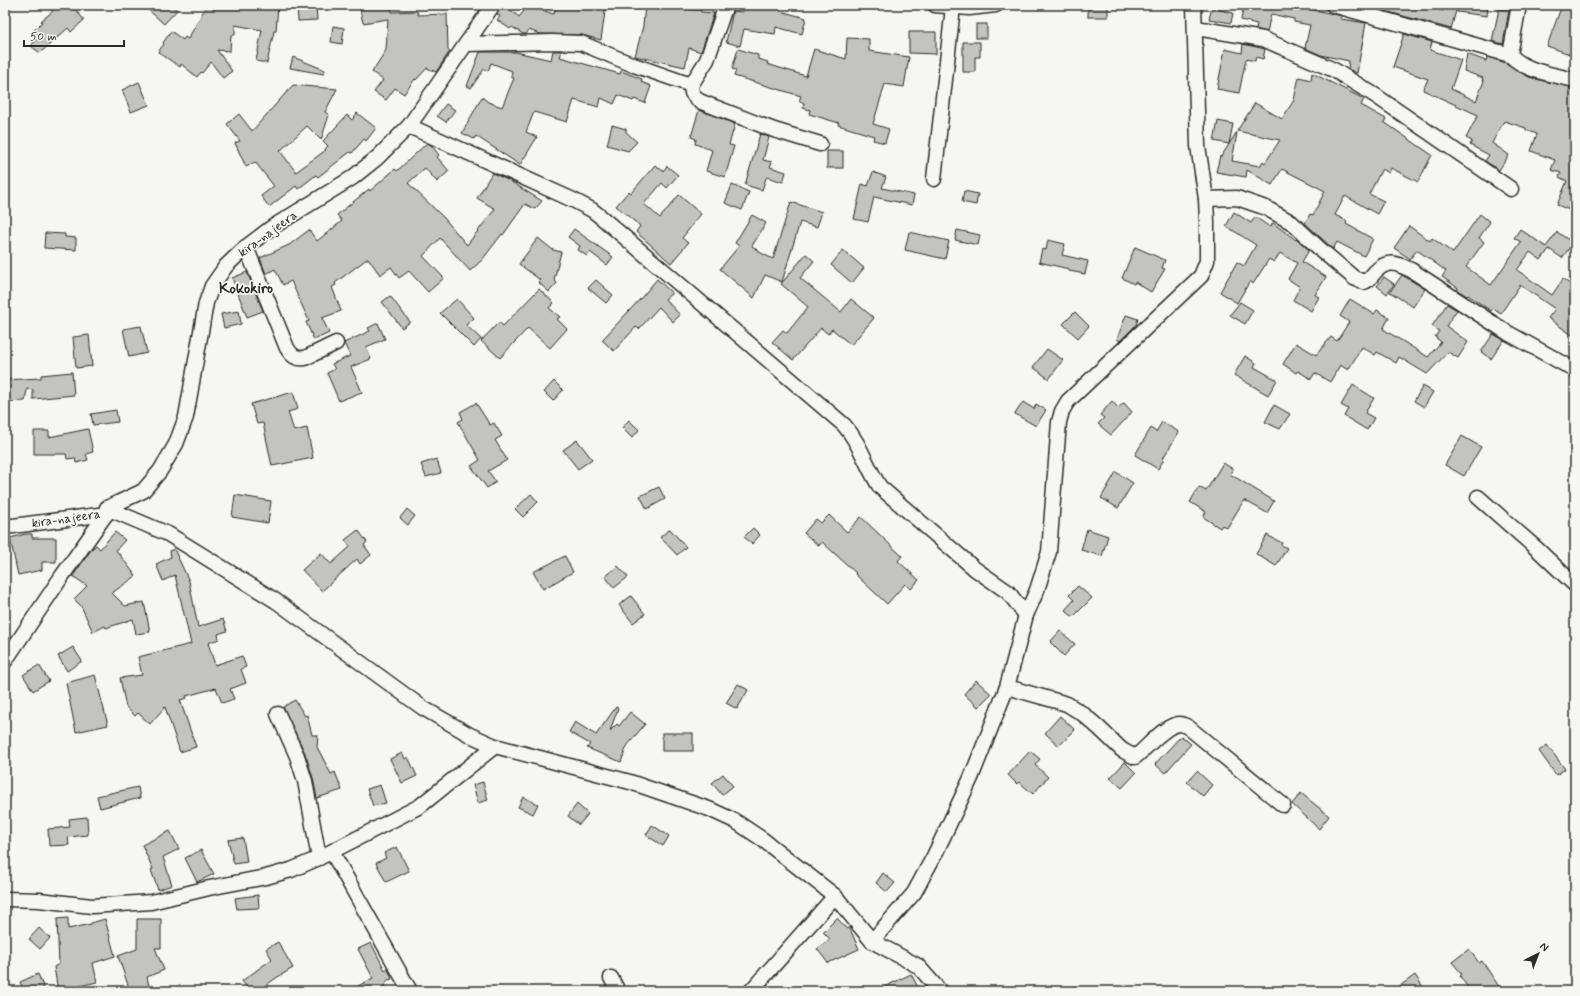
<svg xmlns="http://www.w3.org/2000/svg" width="1580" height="996" viewBox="0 0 1580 996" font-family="Mynerve,sans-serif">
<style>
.building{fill:#c3c3c0;stroke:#2b2b2b}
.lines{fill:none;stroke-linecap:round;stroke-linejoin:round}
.minor-casing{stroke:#2b2b2b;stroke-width:17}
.minor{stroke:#f6f6f2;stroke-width:14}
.labels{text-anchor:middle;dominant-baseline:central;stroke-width:3.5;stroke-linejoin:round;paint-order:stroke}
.street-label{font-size:13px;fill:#2b2b2b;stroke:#f6f6f2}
.quarter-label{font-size:15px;font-weight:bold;fill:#2b2b2b;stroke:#f6f6f2}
</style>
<rect width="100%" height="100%" fill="#f6f6f2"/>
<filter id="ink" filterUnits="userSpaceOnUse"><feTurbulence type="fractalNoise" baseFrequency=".025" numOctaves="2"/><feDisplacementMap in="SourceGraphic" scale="8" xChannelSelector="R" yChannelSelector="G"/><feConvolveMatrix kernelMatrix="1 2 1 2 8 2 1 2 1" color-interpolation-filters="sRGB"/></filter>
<g filter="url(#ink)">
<!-- building -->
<g class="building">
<polygon points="49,5 72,5 84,20 71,32 68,28 40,53 31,46 39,36 34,30 42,22 41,21 53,11"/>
<polygon points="143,5 171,5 177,10 164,24"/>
<polygon points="207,5 278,5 276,31 274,31 267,63 256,61 262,30 235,25 235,35 231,35 230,51 217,50 232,71 223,78 211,62 202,73 201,72 197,77 181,64 180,67 158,52 164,44 163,43 171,31 183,40 185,37 188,39"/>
<polygon points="297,5 316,5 317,20 298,21"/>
<polygon points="359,5 390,5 392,12 417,11 418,15 447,14 448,50 450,51 436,72 427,68 416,80 415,79 404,94 395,88 386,100 374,92 383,80 372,72 386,50 388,19 363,23"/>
<polygon points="502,5 505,5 519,17 528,6 554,14 556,5 606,5 601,40 582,35 540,34 529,30 526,34 523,34 512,27 510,29 497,20 500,16 497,14"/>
<polygon points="645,5 680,5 680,9 701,10 701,12 714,13 701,52 689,48 685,67 635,56 643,26"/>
<polygon points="743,5 782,5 780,11 806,18 802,34 776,27 775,34 744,29 740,46 726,42 733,11 743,12"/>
<rect x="1088" y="5" width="20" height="12"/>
<polygon points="1244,5 1286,5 1297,7 1297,6 1342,16 1341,19 1366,23 1357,73 1348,69 1349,61 1321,55 1305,48 1310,25 1294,22 1294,19 1271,14 1267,32 1256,29 1257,24 1241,20"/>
<polygon points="1374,5 1424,5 1443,11 1444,5 1488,5 1487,16 1457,12 1457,7 1451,29 1374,8"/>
<polygon points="1562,5 1575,5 1575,56 1547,46"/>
<polygon points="1212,8 1233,13 1231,23 1209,19"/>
<polygon points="1499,9 1509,10 1503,44 1492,41"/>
<rect x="976" y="24" width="11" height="14"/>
<polygon points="333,26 344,28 342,44 331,42"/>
<polygon points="909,32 936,32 936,54 909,53"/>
<polygon points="1404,34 1432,42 1430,50 1461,60 1451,89 1476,101 1484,81 1482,81 1483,78 1464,71 1467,54 1486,61 1487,57 1506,63 1520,72 1529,77 1570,87 1569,90 1575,91 1575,212 1557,205 1567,181 1559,177 1561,173 1551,170 1555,160 1531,151 1537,134 1526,130 1526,128 1504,121 1492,143 1509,155 1499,170 1485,161 1489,155 1470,145 1472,141 1466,138 1478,115 1423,90 1428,79 1393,67"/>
<polygon points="847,38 869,39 869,51 909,57 904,87 885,84 873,124 889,129 885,143 873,140 874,136 838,125 839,123 809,114 810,110 803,108 804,103 799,101 801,96 734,76 736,70 732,69 738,49 758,55 758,59 768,62 767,64 806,76 814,49 846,59"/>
<polygon points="963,42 980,42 980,57 975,57 975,72 963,72"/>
<polygon points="1243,44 1265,49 1263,59 1256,57 1255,61 1246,59 1239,93 1217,89 1225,49 1242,53"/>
<polygon points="553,51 562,51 560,57 620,74 621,71 642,79 641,82 651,86 645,103 634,99 633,101 618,95 614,104 601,98 599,107 574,100 567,122 534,112 526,132 537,137 520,165 476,136 474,139 462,133 482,97 488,102 502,107 514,78 511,77 512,71 491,63 488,71 484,69 471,88 467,86 480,52 516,52 551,60"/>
<polygon points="293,57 325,70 324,74 290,68"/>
<polygon points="1312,73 1364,99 1361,105 1386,119 1384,122 1432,155 1418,182 1391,168 1389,173 1382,169 1369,194 1384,201 1377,214 1345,196 1335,215 1347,221 1346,224 1373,239 1364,256 1337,242 1333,249 1332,248 1305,223 1310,214 1313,215 1325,191 1282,169 1272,185 1247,170 1246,177 1216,172 1220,156 1221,157 1236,133 1237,133 1232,161 1260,166 1263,161 1265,163 1280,140 1237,131 1255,103 1282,119 1294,100 1299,77 1311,80"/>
<polygon points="139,82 149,105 131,112 122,90"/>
<polygon points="293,85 337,89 325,112 329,115 321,140 307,126 280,151 296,172 326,150 325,149 328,146 323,141 347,115 352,120 357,113 376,128 366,141 364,139 352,153 350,152 318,177 316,175 298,189 296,186 269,207 261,196 274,186 255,162 246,167 235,143 240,141 227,124 239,114 252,131"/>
<polygon points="446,104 455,110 446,122 437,116"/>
<polygon points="699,110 735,124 729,145 734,146 725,177 706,171 712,150 695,144 696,139 691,137"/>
<polygon points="1218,121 1233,124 1229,144 1214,141"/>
<polygon points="612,125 626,129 626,132 637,142 628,151 607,145"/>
<polygon points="760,134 769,137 763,160 772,162 770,167 786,172 783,182 767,177 766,178 762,190 745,185"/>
<polygon points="427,143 431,145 439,155 437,157 449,171 437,182 425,168 408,183 444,218 467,245 495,209 477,198 492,173 510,181 542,201 535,209 525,204 503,235 502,234 482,260 470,271 440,238 423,256 444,278 428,292 409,271 399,278 391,267 380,275 368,258 335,283 336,285 332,287 341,311 322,318 329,333 314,340 306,322 309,321 291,281 283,285 275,269 266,274 260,258 289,245 309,230 317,241 342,221 337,215 369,189 370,191 395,169 397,171"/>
<rect x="827" y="151" width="16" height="17"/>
<polygon points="655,165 663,171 667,166 678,175 667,188 662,183 644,204 660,218 679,195 701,214 682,238 688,243 671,263 636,232 640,226 616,206 629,191 631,193"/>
<polygon points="873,172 886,177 882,188 914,195 912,205 874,197 868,222 854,219 862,184 868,186"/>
<polygon points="732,185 749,192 742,210 725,203"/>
<polygon points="964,191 978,194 976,205 962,202"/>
<polygon points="791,202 822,212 817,227 800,222 782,282 765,275 754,298 720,269 739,246 735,243 752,215 766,223 752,246 761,253 773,259"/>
<polygon points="1234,212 1251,223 1255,217 1270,227 1273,223 1296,240 1297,239 1309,250 1302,262 1326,277 1315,295 1319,297 1311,311 1293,300 1300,287 1288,279 1297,263 1280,253 1274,262 1269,259 1253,284 1250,281 1237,303 1220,292 1237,262 1244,266 1256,245 1226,226"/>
<polygon points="1480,214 1490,222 1479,238 1484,242 1466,267 1491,285 1521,242 1514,238 1520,229 1546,247 1557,232 1573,243 1562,258 1549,249 1541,260 1530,252 1517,270 1552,295 1563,279 1575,288 1575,337 1548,318 1555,309 1520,285 1501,313 1493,308 1491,311 1468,295 1467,296 1457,290 1458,288 1442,277 1446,271 1417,250 1410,259 1394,248 1409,226 1430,241 1432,238 1453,253"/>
<polygon points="574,229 613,257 607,265 590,252 587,256 578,250 580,246 568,237"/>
<polygon points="957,230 980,235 978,245 955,240"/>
<polygon points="909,232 949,241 945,259 905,250"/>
<polygon points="45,233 65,234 65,237 76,238 76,250 44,248"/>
<polygon points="538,238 553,250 561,252 554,280 557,283 549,292 538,282 540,280 519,264"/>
<polygon points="1048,240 1065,244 1062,255 1088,261 1085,274 1069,271 1069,269 1039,262 1042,249 1046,250"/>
<polygon points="1135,247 1165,260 1162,268 1165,269 1151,292 1135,282 1134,284 1122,278"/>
<polygon points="843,250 864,268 852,283 831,265"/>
<polygon points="806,254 814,261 800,278 841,312 851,299 874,318 851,345 832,329 828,334 821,328 793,360 772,342 783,330 787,333 808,307 781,284"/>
<polygon points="247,272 263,311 247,317 232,278"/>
<polygon points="1402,275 1425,289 1413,307 1390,292"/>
<polygon points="1384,277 1394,284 1387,294 1377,286"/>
<polygon points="657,279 672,293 665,299 680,315 673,322 659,307 639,329 636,327 614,351 602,340 642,297"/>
<polygon points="596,280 613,295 606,303 588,288"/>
<polygon points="539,289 554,303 549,308 560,317 557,319 567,329 550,348 528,328 500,358 481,341 499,322 503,326"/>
<polygon points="390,296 410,322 402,328 382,302"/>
<polygon points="457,299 474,318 466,325 481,339 474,347 440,313"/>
<polygon points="1350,299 1374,314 1377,310 1389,318 1383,329 1428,357 1441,342 1435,337 1439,331 1432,326 1447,304 1457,310 1446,326 1468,342 1458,358 1448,352 1427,374 1399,357 1396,363 1377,352 1375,355 1362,347 1348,370 1340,365 1330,382 1315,373 1311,379 1298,371 1296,373 1283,364 1296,343 1316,355 1331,337 1337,341 1349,322 1340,316"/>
<polygon points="1240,302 1253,310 1245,324 1230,315"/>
<polygon points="239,311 241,324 224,328 221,314"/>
<polygon points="1075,312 1089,326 1078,338 1063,324"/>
<polygon points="1126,315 1138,319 1136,325 1120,341 1117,339"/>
<polygon points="378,323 385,339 366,347 371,359 351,367 362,392 339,401 327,373 335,369 332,364 350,356 344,343 370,331 368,328"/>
<polygon points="141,326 147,353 129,357 123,329"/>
<polygon points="1493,334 1504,340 1491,359 1481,352"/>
<polygon points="89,335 92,366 76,368 73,337"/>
<polygon points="1047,349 1063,360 1049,379 1033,367"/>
<polygon points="1245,356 1256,363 1254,367 1277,380 1268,395 1234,375"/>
<polygon points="72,372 74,395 33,399 33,390 27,389 25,401 5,402 5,380 41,378 41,375"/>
<polygon points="554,381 563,390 553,401 544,392"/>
<polygon points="1353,385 1374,398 1365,413 1374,418 1367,430 1344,416 1348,409 1341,405"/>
<polygon points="1423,386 1433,392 1424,407 1414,401"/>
<polygon points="293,392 298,409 288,412 294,431 307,428 313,458 272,466 263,423 257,424 251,404"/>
<polygon points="1112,401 1118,408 1124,403 1132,412 1111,435 1098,424 1104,418 1100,415"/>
<polygon points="1023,402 1034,409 1036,404 1046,410 1036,426 1015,414"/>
<polygon points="476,403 490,425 494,423 502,436 495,440 507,460 488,471 496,482 487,488 471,466 480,460 458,422 463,419 460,412"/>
<polygon points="1274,405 1290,414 1280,429 1265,422"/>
<polygon points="116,410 118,422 93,425 91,414"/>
<polygon points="629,420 639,430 632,438 622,428"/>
<polygon points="1162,422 1179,432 1163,458 1164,459 1158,469 1135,455 1151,428 1156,432"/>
<polygon points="88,429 93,452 86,454 88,460 76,463 75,458 67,459 66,454 34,454 34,431 49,431 49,437"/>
<polygon points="1462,436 1481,447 1464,476 1445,465"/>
<polygon points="577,440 592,459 578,469 563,450"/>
<polygon points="437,459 441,473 426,477 421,464"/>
<polygon points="1223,463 1233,469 1230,474 1274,501 1267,513 1244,500 1227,528 1222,525 1220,528 1203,517 1206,512 1190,502 1199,487 1206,491"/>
<polygon points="1116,472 1133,483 1118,508 1101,498"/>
<polygon points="659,487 665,499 647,509 640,496"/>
<polygon points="531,494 538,502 523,517 515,509"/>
<polygon points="235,495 271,501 268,523 232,517"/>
<polygon points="407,509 415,516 408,525 400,518"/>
<polygon points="829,515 847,532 861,517 902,556 898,561 919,580 911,589 905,584 887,604 855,574 856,573 822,542 819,546 804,533 816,519 821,523"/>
<polygon points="753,528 760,535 752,544 744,537"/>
<polygon points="670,529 686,547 677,555 660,537"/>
<polygon points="1087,529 1108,536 1102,556 1081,550"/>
<polygon points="358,530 367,542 364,545 371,555 360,564 357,559 322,591 302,570 321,553 331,564 350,547 345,540"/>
<polygon points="115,532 125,540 116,550 136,576 112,593 125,606 144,602 150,632 136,634 133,619 106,628 105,626 93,632 81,606 74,599 87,586 73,576 91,550 96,545 100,549"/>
<polygon points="26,534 32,534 32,538 56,538 56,562 42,562 42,570 18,575 10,538"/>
<polygon points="1267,535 1282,543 1281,545 1287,548 1276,566 1256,554"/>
<polygon points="174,549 189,581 198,627 223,619 227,631 218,634 219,639 208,643 215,665 242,656 246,667 241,669 246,683 230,689 234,699 222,703 216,688 186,696 187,698 180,700 196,747 180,752 165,707 150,724 138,713 135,716 126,707 120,678 142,675 138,657 191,644 175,575 163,581 156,564 171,557 170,551"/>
<polygon points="565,556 573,572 543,589 533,572"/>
<polygon points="618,566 628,577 614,588 605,576"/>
<polygon points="1078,586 1092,598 1073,617 1065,610 1074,600 1069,595"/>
<polygon points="631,596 645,614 633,623 619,605"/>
<polygon points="1060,631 1075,644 1064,656 1050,642"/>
<polygon points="73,647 82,661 67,671 58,656"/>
<polygon points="39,665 49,681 33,691 23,675"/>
<polygon points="95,675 108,725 76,732 66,683"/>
<polygon points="976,680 991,694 978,707 964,694"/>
<polygon points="738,684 748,690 737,709 726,703"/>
<polygon points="295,700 305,716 307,715 312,735 318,735 317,747 331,774 335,772 342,790 317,798 313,778 305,753 283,707"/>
<polygon points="616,707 618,708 610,731 617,724 619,726 630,712 645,724 627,746 621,762 587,748 590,744 569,732 575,722 596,735"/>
<polygon points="1060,716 1075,730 1059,746 1045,733"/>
<rect x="662" y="733" width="31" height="18"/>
<polygon points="1181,736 1191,744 1165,773 1155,764"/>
<polygon points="1547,745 1565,769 1556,775 1539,751"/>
<polygon points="1030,751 1040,759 1035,765 1048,777 1033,794 1019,782 1017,784 1008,775"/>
<polygon points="402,753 405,759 408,757 417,776 402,783 390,759"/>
<polygon points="1125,762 1136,773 1122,788 1110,778"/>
<polygon points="1197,771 1212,785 1203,796 1187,782"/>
<polygon points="723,774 733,786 722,795 712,783"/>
<polygon points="483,782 488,800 478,803 473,785"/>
<polygon points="380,785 386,803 373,806 367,789"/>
<polygon points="138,787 140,798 100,808 97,796"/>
<polygon points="1301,793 1329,816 1319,829 1292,804"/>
<polygon points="523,797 538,804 533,814 518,807"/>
<polygon points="577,804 588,814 579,825 568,816"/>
<polygon points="87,817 88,835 68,837 69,845 49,846 48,829 70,827 69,819"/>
<polygon points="652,825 669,836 663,846 646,835"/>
<polygon points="170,831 179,849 163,857 172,885 158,890 151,870 153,869 142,845"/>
<polygon points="243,838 247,862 234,864 228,840"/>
<polygon points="397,847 409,871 386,882 376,863 386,858 384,853"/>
<polygon points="201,850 214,874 197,882 185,858"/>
<polygon points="883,873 895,883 887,892 876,883"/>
<polygon points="258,895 259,908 237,909 235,898"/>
<polygon points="68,918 68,929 91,924 91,923 105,919 115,956 93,963 97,982 80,986 82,991 58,991 54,967 59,964 57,919"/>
<polygon points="837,918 847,929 849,927 859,949 828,963 817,949 830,939 823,932"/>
<polygon points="137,919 161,919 161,948 155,948 164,970 147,977 150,991 130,991 118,956 137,949"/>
<polygon points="39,928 50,938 40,949 29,939"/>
<polygon points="278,942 293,968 276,978 258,991 250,991 242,981 272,959 266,949"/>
<polygon points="371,943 385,970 388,969 392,979 388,980 381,991 349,991 373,978 358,949"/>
<polygon points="1469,949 1479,963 1482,961 1502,991 1470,991 1460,976 1462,974 1452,962"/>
<polygon points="38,974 45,991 24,991 20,982"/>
<polygon points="911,974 920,991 876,991"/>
<polygon points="1415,975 1423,987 1417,991 1393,991"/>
</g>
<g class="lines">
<!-- minor casing -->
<g class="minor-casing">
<g id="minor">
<polyline points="935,5 969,8 996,5"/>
<polyline points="1333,5 1510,55"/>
<path d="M1519,5L1510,55C1527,72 1551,74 1575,80"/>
<polyline points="1196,28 1263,39 1334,70 1376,96 1511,189"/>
<polyline points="466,44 552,42 581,43 631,64 691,85 707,60 726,5"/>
<polyline points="691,85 692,93 699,101 774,130 820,144"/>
<path d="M409,126L573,200L592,210L601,217L844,425C861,444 866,466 880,487L975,569L1008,592L1026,615"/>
<polyline points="934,179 953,7"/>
<path d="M1206,199L1237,198L1266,208L1291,222L1320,249L1354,278L1364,282C1370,280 1371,276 1375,272C1388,258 1398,264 1411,270L1508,333L1575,370"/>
<path d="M246,247L287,348C292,356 296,359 305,358L336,343"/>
<polyline points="1478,497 1537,549 1575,585"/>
<polyline points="107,508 168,534 202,555 276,601 423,708 470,735 495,746 630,782 709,809 735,821 762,839 835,896 872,941 918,966 940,991"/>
<polyline points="5,527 106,514 107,508 143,491 160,471 176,444 186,417 206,303 212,286 226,266 246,247 271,228 352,178 377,158 409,126 493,5"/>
<polyline points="5,661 62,576 106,514"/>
<path d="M1007,687L1067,704L1083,714L1099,728L1122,750L1135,757C1146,749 1165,724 1180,724C1182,724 1186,726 1188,727L1283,805"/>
<polyline points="278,714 297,756 305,781 319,858"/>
<polyline points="332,852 410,991"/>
<polyline points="5,899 39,900 92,906 151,902 209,888 266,877 291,870 319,858 420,806 495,746"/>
<polyline points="872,941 914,893 934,856 971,778 1007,687 1026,615 1037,590 1049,552 1059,422 1062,411 1068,401 1201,276 1207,261 1207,222 1206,199 1198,146 1194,5"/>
<polyline points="611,978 618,991"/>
<polyline points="751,991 835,896"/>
</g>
</g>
<!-- minor -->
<use href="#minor" class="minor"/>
</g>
</g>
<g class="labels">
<!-- street labels -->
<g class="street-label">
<text transform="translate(268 234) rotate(-36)">kira-najeera</text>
<text transform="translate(66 519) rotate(-8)">kira-najeera</text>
</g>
<!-- quarter labels -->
<g class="quarter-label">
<text x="246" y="289">Kokokiro</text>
</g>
</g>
<!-- margin -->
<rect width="1580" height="996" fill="none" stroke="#f6f6f2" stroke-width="20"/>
<rect x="10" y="10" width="1560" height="976" fill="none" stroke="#2b2b2b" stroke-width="1.5" filter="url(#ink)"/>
<!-- north arrow -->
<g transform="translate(1538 954) rotate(42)" stroke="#f6f6f2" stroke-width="3" paint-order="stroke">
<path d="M0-3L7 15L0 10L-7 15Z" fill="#2b2b2b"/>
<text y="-6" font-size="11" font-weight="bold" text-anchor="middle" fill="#2b2b2b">N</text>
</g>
<!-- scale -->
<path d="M24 40v6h100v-6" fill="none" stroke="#2b2b2b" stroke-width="2"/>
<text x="30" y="40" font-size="12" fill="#2b2b2b" stroke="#f6f6f2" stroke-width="3" paint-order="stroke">50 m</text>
</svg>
